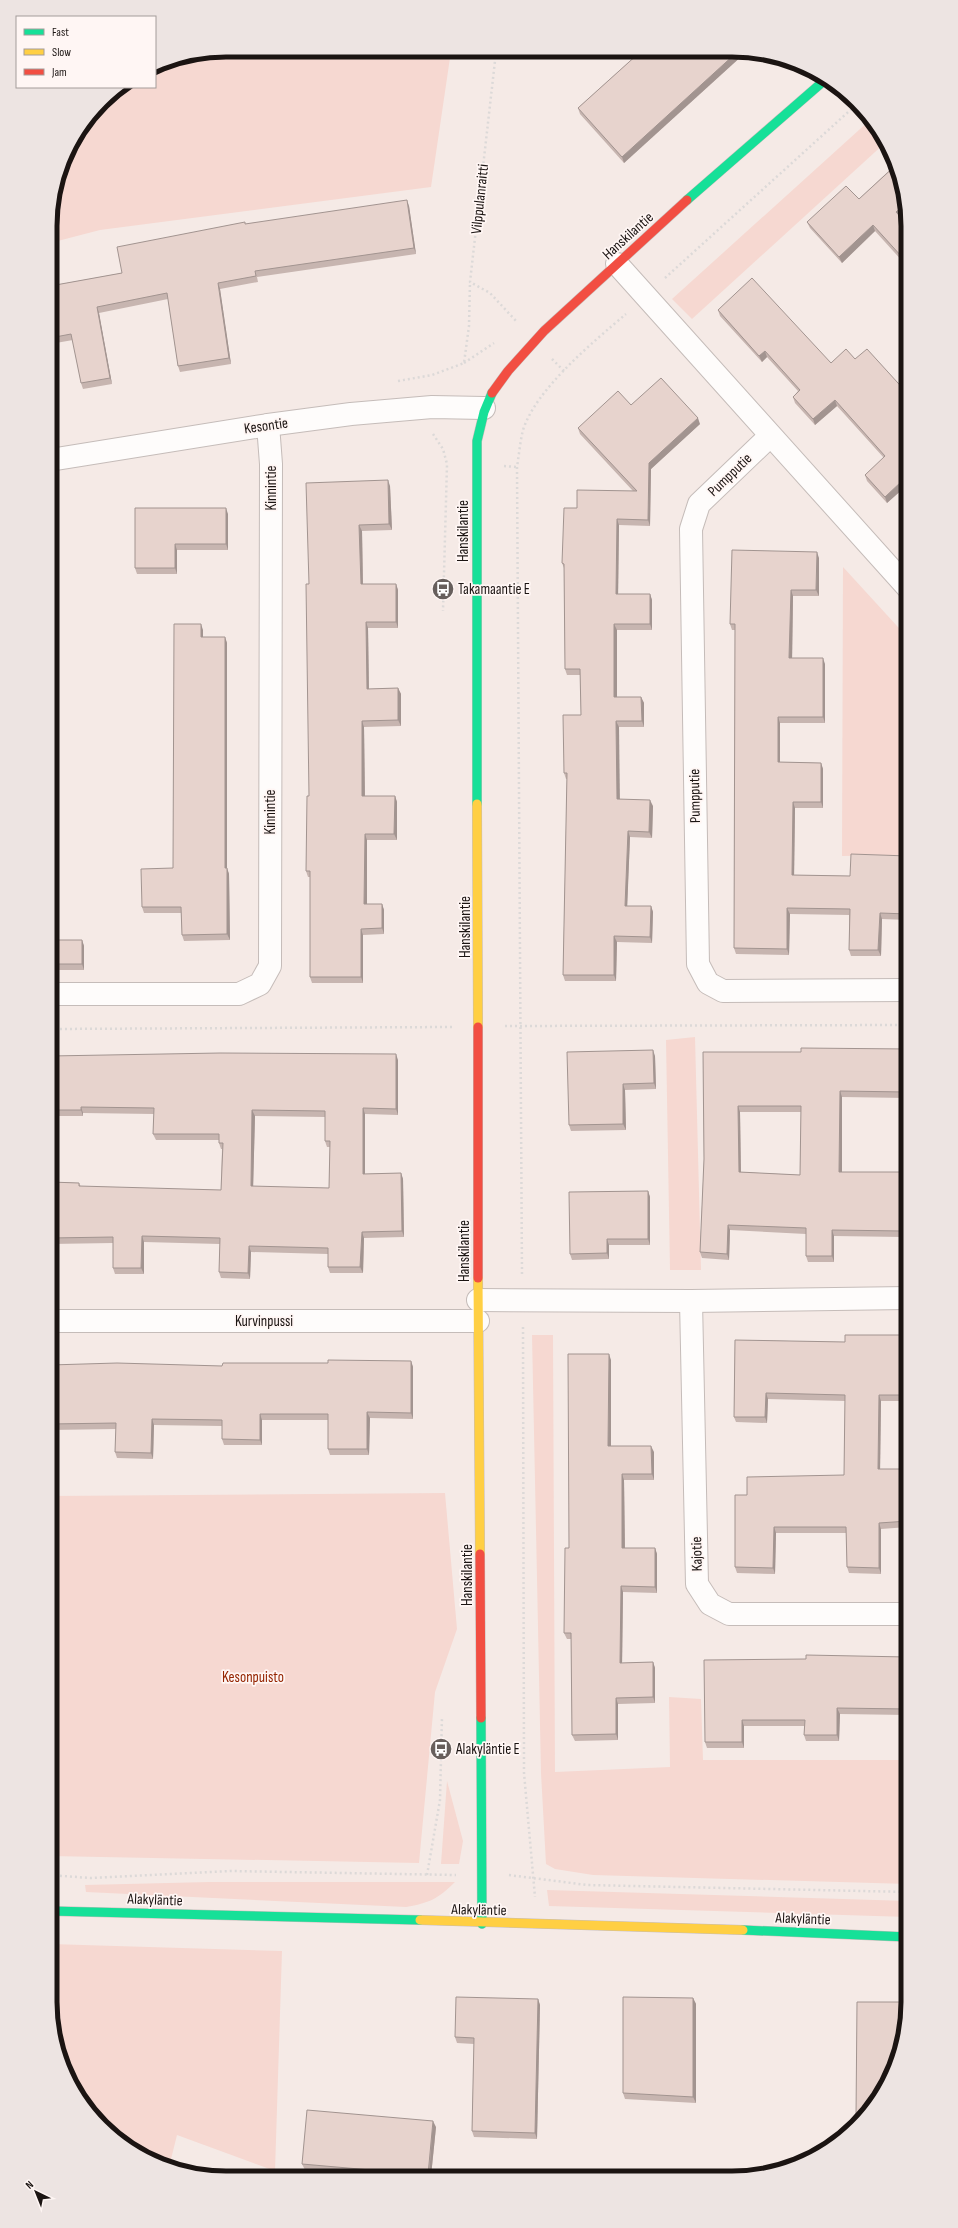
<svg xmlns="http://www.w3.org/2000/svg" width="958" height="2228" viewBox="0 0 958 2228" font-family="'Sofia Sans Condensed',sans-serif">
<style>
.green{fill:#f6d8d1}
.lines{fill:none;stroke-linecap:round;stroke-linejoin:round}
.street-casing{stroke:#c5bcb9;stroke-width:24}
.fast-casing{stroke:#c5bcb9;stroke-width:10}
.slow-casing{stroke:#c5bcb9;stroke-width:10}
.jam-casing{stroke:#c5bcb9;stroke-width:10}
.path{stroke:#dcd9d8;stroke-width:2.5;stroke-dasharray:2 3;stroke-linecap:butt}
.street{stroke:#fefcfb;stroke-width:22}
.fast{stroke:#16e098;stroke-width:9}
.slow{stroke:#ffcf43;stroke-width:9}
.jam{stroke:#f24e42;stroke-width:9}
.wall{fill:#c7b5b0;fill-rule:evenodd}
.shaded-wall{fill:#a29490}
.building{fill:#e7d3cd;stroke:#a29490;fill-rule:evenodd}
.labels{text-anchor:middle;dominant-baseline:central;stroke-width:3.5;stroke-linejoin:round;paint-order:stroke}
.street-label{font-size:15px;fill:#1b1412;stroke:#fff6f4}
.poi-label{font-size:15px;fill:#1b1412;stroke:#fff6f4;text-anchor:start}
.park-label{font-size:15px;fill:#952401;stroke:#fff6f4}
.rim{fill:none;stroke:#1b1412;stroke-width:5}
</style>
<rect width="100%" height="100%" fill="#f5eae6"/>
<!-- green -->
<g class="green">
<polygon points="226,50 451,51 431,187 100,230 50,243 50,214 68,148 110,94 121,87 155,87 155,66 159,63"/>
<polygon points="870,120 886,142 692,319 672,299"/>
<polygon points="843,567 908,638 908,855 842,856"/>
<polygon points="695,1037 701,1270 670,1270 666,1040"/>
<polygon points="532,1335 553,1335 555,1772 670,1767 669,1697 701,1699 703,1760 908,1760 908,1884 593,1875 555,1869 546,1864 541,1773"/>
<polygon points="445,1493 457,1629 435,1692 419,1863 50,1856 50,1496"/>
<polygon points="447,1781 463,1841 459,1864 441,1864"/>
<path d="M209,1882H455C438,1899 429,1903 406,1907L86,1892L85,1885Z"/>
<polygon points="547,1890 908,1901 908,1917 549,1906"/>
<path d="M50,1944L282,1951L275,2171L177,2135L169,2167C115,2149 71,2103 56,2048C47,2015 50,1978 50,1944Z"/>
</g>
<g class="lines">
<!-- street casing -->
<g class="street-casing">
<g id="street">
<polyline points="617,264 908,588"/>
<polyline points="770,436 699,504 691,529 698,964 708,983 723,991 908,990"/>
<polyline points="50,460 268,425 351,414 432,407 484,408"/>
<polyline points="50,994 239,994 260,984 270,966 271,464 268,425"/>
<polyline points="478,1300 691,1301 908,1298"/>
<polyline points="691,1301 697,1584 710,1604 729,1614 908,1614"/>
<polyline points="50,1321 478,1321"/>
</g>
</g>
<!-- fast casing -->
<g class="fast-casing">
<g id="fast">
<polyline points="687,200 826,79"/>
<polyline points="477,804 477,441 484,412 492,393"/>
<polyline points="481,1718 482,1924"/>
<polyline points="50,1911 420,1920"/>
<polyline points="743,1930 908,1937"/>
</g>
</g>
<!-- slow casing -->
<g class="slow-casing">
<g id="slow">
<polyline points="477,804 478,1027"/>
<polyline points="478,1278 480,1554"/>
<polyline points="420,1920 743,1930"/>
</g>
</g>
<!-- jam casing -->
<g class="jam-casing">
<g id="jam">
<polyline points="492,393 508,371 544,331 687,200"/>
<polyline points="478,1027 478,1278"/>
<polyline points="480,1554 481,1718"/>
</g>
</g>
<!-- path -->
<g class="path">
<polyline points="496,52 470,282 490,293 517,322"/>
<polyline points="665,278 857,104"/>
<polyline points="552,359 564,371"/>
<polyline points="464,363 494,343"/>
<polyline points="398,381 432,375 464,363 469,326 470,282"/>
<polyline points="433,434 443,449 447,464 443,611"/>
<polyline points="504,466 517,467"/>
<polyline points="505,1026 908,1025"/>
<polyline points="50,1029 452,1027"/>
<path d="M522,1274L517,467C519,455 520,442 523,430C536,389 593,342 626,314"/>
<polyline points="523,1327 524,1773 535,1897"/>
<polyline points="50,1875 90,1878 230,1871 456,1875"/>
<polyline points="427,1875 440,1800 442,1717"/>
<polyline points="509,1875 587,1885 908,1892"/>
</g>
<!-- street -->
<use href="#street" class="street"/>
<!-- fast -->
<use href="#fast" class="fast"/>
<!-- slow -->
<use href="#slow" class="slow"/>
<!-- jam -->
<use href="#jam" class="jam"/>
</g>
<!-- wall -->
<g class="wall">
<polygon points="639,53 745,53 624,163 580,114 578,108"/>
<polygon points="889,149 902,181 906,211 900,216 904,263 875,231 842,263 810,228 807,222 859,199 894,166 887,158 885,152"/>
<polygon points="409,206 416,254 257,277 258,282 220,289 231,364 180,372 178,366 168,299 99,313 112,384 83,389 81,383 73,340 50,344 50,286 122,273 246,224"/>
<polygon points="718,310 831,363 855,359 908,394 908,490 905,487 887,503 867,481 865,475 884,458 837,406 815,425 795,403 793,397 798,391 767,357 762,362 720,316"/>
<polygon points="631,405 700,424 651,469 650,526 619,525 618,594 650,594 652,600 652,630 617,630 617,697 641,697 644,703 644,727 619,727 619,799 653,806 652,838 630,837 627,906 651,906 653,912 652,943 617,942 616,981 565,981 563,975 567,779 566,779 564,773 581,715 580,675 567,675 565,669 564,568 562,563 577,508 633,491 580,434 578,428"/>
<polygon points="390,486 392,530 362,531 363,584 396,584 398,590 398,628 368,628 369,689 398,688 401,694 401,726 364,727 365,796 395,796 397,802 397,840 367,840 367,904 382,904 384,910 384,934 363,935 363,983 312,983 310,977 310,877 308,877 306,871 309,796 309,584"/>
<polygon points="135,508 228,514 228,550 177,550 177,574 137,574 135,568"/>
<polygon points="50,509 58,515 57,940 82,940 84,946 84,970 50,970"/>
<polygon points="819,558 819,596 793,596 792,658 825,664 825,723 780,723 780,762 821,763 823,769 823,808 795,808 794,875 850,876 908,856 908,920 882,919 881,956 851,956 849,950 849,915 790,914 789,955 736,954 734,948 735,630 732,630 730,624"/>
<polygon points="203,630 203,637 225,637 227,643 227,868 229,874 230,940 184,941 182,935 181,913 144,913 142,907 173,868"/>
<path d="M908,1049V1112L906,1107V1098L842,1097V1172H905L908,1168V1261H904L902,1255V1237L834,1236V1262H808L806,1256V1234L730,1230L729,1260L702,1258L700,1252L704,1159L703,1052H801ZM740,1112H801L800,1175L741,1172Z"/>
<path d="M50,1056L398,1060V1115L365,1114V1174L401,1173L403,1179L404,1237L364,1238L363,1273H330L328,1267V1254L251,1252L250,1279L221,1278L219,1272L220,1244L144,1242V1274H115L113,1268V1243L50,1244V1182L79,1183L81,1187L221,1190L222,1149H221L219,1143V1140H156L153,1134L154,1114L83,1113V1116H50ZM255,1116L325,1117V1141L327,1147H330L329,1188L253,1187Z"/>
<polygon points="655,1056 656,1089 625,1090 626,1130 571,1131 569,1125"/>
<polygon points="648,1191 650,1197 650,1245 609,1245 609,1259 572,1260 570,1254"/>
<polygon points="908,1335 908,1401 881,1401 880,1469 908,1469 908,1527 881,1529 881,1574 849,1573 847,1567 846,1533 776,1533 775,1574 737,1573 735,1567 747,1495 844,1475 845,1401 768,1399 767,1423 736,1422 734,1417 735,1340 845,1342"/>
<polygon points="611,1360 611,1446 654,1452 654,1480 624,1480 625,1548 655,1548 657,1554 657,1593 623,1592 622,1663 653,1662 655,1668 655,1703 618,1704 618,1740 575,1741 572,1735 571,1639 567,1639 564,1633 569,1548"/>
<polygon points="411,1361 413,1367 413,1419 370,1418 369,1455 330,1455 328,1449 328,1420 262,1420 262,1445 224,1445 222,1439 222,1426 154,1425 153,1459 117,1458 115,1452 116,1429 50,1430 50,1365 222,1366 328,1363"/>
<polygon points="908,1654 908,1743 907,1740 907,1715 840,1714 839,1741 806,1741 804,1735 804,1726 744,1726 744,1748 707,1748 705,1742 806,1659 907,1657"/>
<polygon points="693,1998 696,2004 696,2103 625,2099 623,2093"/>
<polygon points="538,1999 540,2005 537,2139 474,2137 472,2131 474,2044 457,2043 455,2037"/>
<polygon points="872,2109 858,2122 856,2117"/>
<polygon points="436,2127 431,2176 367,2176 305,2170 302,2164"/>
</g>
<!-- shaded-wall -->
<g class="shaded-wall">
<polygon points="736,53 745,53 624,163 622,157"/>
<polygon points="407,200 409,206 416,254 414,248"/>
<polygon points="905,204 906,211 898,218 896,212"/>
<polygon points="873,225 875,231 842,263 839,257"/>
<polygon points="908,251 908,259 904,263 902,257"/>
<polygon points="218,283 220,289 231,364 229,358"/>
<polygon points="97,307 99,313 112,384 110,378"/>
<polygon points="765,351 767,357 762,362 759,356"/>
<polygon points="835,400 837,406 815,425 813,419"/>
<polygon points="698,418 700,424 651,469 650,526 648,520 649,463"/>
<polygon points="388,480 390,486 392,530 389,524"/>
<polygon points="902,481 905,487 887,503 885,497"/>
<polygon points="226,508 228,514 228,550 226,544"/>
<polygon points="55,509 58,515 57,946 55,940"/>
<polygon points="617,519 619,525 618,600 616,594"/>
<polygon points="359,525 362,531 363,590 361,584"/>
<polygon points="175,544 177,550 177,574 175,568"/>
<polygon points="817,552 819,558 819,596 816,590"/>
<polygon points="396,584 398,590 398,628 396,622"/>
<polygon points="791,590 793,596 792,664 789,658"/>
<polygon points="650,594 652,600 652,630 650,624"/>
<polygon points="366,622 368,628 369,695 367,689"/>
<polygon points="201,624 203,630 203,643 201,637"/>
<polygon points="614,624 617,630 617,703 614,697"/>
<polygon points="225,637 227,643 227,868 229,874 230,940 227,934 225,868"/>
<polygon points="823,658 825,664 825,723 823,717"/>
<polygon points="398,688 401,694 401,726 398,720"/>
<polygon points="641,697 644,703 644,727 642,721"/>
<polygon points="778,717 780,723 780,768 778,762"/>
<polygon points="362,721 364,727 365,802 362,796"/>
<polygon points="616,721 619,727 620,805 617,799"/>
<polygon points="821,763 823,769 823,808 821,802"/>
<polygon points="395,796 397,802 397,840 394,834"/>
<polygon points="650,800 653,806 652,838 649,832"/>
<polygon points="793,802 795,808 794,881 792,875"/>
<polygon points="628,831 630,837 627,912 625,906"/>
<polygon points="365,834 367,840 367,910 364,904"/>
<polygon points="382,904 384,910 384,934 382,928"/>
<polygon points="651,906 653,912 652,943 650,937"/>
<polygon points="787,908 790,914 789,955 787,949"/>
<polygon points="880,913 882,919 881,956 878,950"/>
<polygon points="361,929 363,935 363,983 361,977"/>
<polygon points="614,936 617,942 616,981 614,975"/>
<polygon points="82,940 84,946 84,970 82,964"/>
<polygon points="653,1050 655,1056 656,1089 654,1083"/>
<polygon points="396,1054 398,1060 398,1115 396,1109"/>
<polygon points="623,1084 625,1090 626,1130 623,1124"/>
<polygon points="840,1091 842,1097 842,1178 839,1172"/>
<polygon points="738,1106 740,1112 741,1178 739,1172"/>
<polygon points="81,1107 83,1113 83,1116 81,1110"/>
<polygon points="363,1108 365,1114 365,1180 363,1174"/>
<polygon points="252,1110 255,1116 253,1192 251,1186"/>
<polygon points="401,1173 403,1179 404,1237 402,1231"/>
<polygon points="648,1191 650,1197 650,1245 648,1239"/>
<polygon points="728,1225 730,1230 729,1260 727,1254"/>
<polygon points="832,1230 834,1236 834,1262 832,1256"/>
<polygon points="362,1232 364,1238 363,1273 360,1267"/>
<polygon points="142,1236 144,1242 144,1274 141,1268"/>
<polygon points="607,1239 609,1245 609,1259 607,1253"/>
<polygon points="249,1246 251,1252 250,1279 248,1273"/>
<polygon points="609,1354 611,1360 611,1452 608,1446"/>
<polygon points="411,1361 413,1367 413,1419 411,1413"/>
<polygon points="766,1393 768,1399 767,1423 765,1417"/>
<polygon points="879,1395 881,1401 880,1475 878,1469"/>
<polygon points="367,1412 370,1418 369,1455 367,1449"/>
<polygon points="260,1414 262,1420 262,1445 260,1440"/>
<polygon points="152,1419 154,1425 153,1459 151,1453"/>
<polygon points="651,1446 654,1452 654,1480 652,1474"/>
<polygon points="622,1474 624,1480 625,1554 622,1548"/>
<polygon points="879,1523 881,1529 881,1574 879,1568"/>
<polygon points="774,1527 776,1533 775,1574 773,1568"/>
<polygon points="655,1548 657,1554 657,1593 655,1587"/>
<polygon points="621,1586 623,1592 622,1669 620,1663"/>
<polygon points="653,1662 655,1668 655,1703 653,1697"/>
<polygon points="616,1698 618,1704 618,1740 616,1734"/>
<polygon points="837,1708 840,1714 839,1741 837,1735"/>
<polygon points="742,1720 744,1726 744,1748 742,1742"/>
<polygon points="693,1998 696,2004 696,2103 693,2097"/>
<polygon points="538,1999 540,2005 537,2139 535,2133"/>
<polygon points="433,2121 436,2127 431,2176 429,2176"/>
</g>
<!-- building -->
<g class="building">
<polygon points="639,53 736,53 622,157 578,108"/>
<polygon points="889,149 895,162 885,152"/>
<polygon points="896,165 902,181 905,204 896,212 908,225 908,251 902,257 873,225 839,257 807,222 846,186 859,199"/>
<polygon points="407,200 414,248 255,271 256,276 218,283 229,358 178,366 167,293 97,307 110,378 81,383 71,334 50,338 50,286 122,273 117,247 245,222 245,224"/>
<polygon points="752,278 831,363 846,349 855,359 867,349 908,394 908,486 902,481 885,497 865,475 885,456 835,400 813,419 793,397 800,390 765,351 759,356 718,310"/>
<polygon points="661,378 698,418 649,463 648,520 617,519 616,594 650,594 650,624 614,624 614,697 641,697 642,721 616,721 617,799 650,800 649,832 628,831 625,906 651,906 650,937 614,936 614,975 563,975 567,773 564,773 563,715 581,715 580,669 565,669 564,564 562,563 564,508 577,508 577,490 637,491 578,428 618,391 631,405"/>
<polygon points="388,480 389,524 359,525 361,584 396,584 396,622 366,622 367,689 398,688 398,720 362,721 362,796 395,796 394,834 365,834 364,904 382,904 382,928 361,929 361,977 310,977 310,871 306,871 307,796 309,796 306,584 309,584 306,483"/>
<polygon points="135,508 226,508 226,544 175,544 175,568 135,568"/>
<polygon points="50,509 55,509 55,940 82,940 82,964 50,964"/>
<polygon points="732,550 817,552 816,590 791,590 789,658 823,658 823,717 778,717 778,762 821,763 821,802 793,802 792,875 850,876 851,854 908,856 908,914 880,913 878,950 849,950 850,909 787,908 787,949 734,948 735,624 730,624"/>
<polygon points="174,624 201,624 201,637 225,637 225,868 227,868 227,934 182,935 181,907 142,907 141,869 173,868"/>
<path d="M801,1048L908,1049V1107H906V1092L840,1091L839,1172H905V1168H908V1255H902L903,1231L832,1230V1256H806V1228L728,1225L727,1254L700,1252L704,1159L703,1052H801ZM738,1106H801L800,1175L739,1172Z"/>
<polygon points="653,1050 654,1083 623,1084 623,1124 569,1125 567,1052"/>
<path d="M220,1053L396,1054V1109L363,1108V1174L401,1173L402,1231L362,1232L360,1267H328V1248L249,1246L248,1273L219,1272L220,1238L142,1236L141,1268H113V1237L50,1238V1182L79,1183V1186L221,1190L223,1143H219V1134H153L154,1108L81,1107V1110H50V1056ZM252,1110L325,1111V1141H330L329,1188L251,1186Z"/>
<polygon points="648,1191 648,1239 607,1239 607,1253 570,1254 569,1192"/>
<polygon points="845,1335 908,1335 908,1395 879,1395 878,1469 908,1469 908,1521 879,1523 879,1568 847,1567 846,1527 774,1527 773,1568 735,1567 735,1495 747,1495 747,1477 844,1475 845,1395 766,1393 765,1417 734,1417 735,1340 845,1342"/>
<polygon points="568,1354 609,1354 608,1446 651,1446 652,1474 622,1474 622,1548 655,1548 655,1587 621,1586 620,1663 653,1662 653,1697 616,1698 616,1734 572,1735 571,1633 564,1633 565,1548 569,1548"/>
<polygon points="328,1360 411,1361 411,1413 367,1412 367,1449 328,1449 328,1414 260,1414 260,1440 222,1439 222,1420 152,1419 151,1453 115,1452 116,1423 50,1424 50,1365 117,1363 222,1366 223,1363 328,1363"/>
<polygon points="908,1654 908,1740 907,1740 907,1709 837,1708 837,1735 804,1735 805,1720 742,1720 742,1742 705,1742 704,1660 806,1659 806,1655 907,1657"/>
<polygon points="456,1997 538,1999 535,2133 472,2131 474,2038 455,2037"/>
<polygon points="623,1997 693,1998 693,2097 623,2093"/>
<polygon points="857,2002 908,2002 908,2013 899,2059 872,2109 863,2117 856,2117"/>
<polygon points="307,2110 433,2121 428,2175 302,2164"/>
</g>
<!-- icons -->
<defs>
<g id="bus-disc" transform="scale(1.15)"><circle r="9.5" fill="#675f5c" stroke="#fff6f4"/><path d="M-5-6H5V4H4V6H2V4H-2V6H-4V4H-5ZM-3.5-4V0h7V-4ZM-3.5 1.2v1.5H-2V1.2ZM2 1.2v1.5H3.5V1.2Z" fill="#fff"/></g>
</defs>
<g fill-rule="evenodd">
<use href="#bus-disc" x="443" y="589"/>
<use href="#bus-disc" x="441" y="1749"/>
</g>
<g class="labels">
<!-- street labels -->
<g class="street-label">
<text transform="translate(480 199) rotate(-84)">Vilppulanraitti</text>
<text transform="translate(628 236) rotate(-42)">Hanskilantie</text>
<text transform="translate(266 426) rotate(-8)">Kesontie</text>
<text transform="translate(730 475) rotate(-44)">Pumpputie</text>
<text transform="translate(271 488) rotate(-90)">Kinnintie</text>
<text transform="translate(463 531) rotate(-90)">Hanskilantie</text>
<text transform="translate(695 796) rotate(-91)">Pumpputie</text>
<text transform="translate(270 812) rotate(-90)">Kinnintie</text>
<text transform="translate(465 927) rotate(-90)">Hanskilantie</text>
<text transform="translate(464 1251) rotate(-90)">Hanskilantie</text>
<text x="264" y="1321">Kurvinpussi</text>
<text transform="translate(697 1554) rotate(-91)">Kajotie</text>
<text transform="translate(467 1575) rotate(-90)">Hanskilantie</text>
<text transform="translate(155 1900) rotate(2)">Alakyläntie</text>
<text transform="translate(479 1910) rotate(1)">Alakyläntie</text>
<text transform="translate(803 1919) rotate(2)">Alakyläntie</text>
</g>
<!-- poi labels -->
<g class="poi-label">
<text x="458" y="589">Takamaantie E</text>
<text x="456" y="1749">Alakyläntie E</text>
</g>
<!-- park labels -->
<g class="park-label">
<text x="253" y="1677">Kesonpuisto</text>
</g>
</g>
<!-- crop -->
<path d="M0 0H958V2228H0ZM226 57H732A169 169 0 0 1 901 226V2002A169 169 0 0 1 732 2171H226A169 169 0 0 1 57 2002V226A169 169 0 0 1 226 57Z" fill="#ede4e2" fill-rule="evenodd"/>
<path class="rim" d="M226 57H732A169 169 0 0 1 901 226V2002A169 169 0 0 1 732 2171H226A169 169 0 0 1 57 2002V226A169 169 0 0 1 226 57Z"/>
<!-- legend -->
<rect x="16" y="16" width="140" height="72" fill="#fff6f4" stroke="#a49c9a"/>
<rect x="24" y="29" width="20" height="6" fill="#16e098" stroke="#a49c9a"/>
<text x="52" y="36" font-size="12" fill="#1b1412">Fast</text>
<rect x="24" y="49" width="20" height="6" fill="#ffcf43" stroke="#a49c9a"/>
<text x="52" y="56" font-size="12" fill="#1b1412">Slow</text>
<rect x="24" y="69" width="20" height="6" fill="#f24e42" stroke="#a49c9a"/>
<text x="52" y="76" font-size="12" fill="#1b1412">Jam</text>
<!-- north arrow -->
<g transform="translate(36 2192) rotate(317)" stroke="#fff6f4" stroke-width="3" paint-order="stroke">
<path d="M0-3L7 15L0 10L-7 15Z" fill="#1b1412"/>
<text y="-6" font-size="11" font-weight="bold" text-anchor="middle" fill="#1b1412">N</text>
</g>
</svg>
